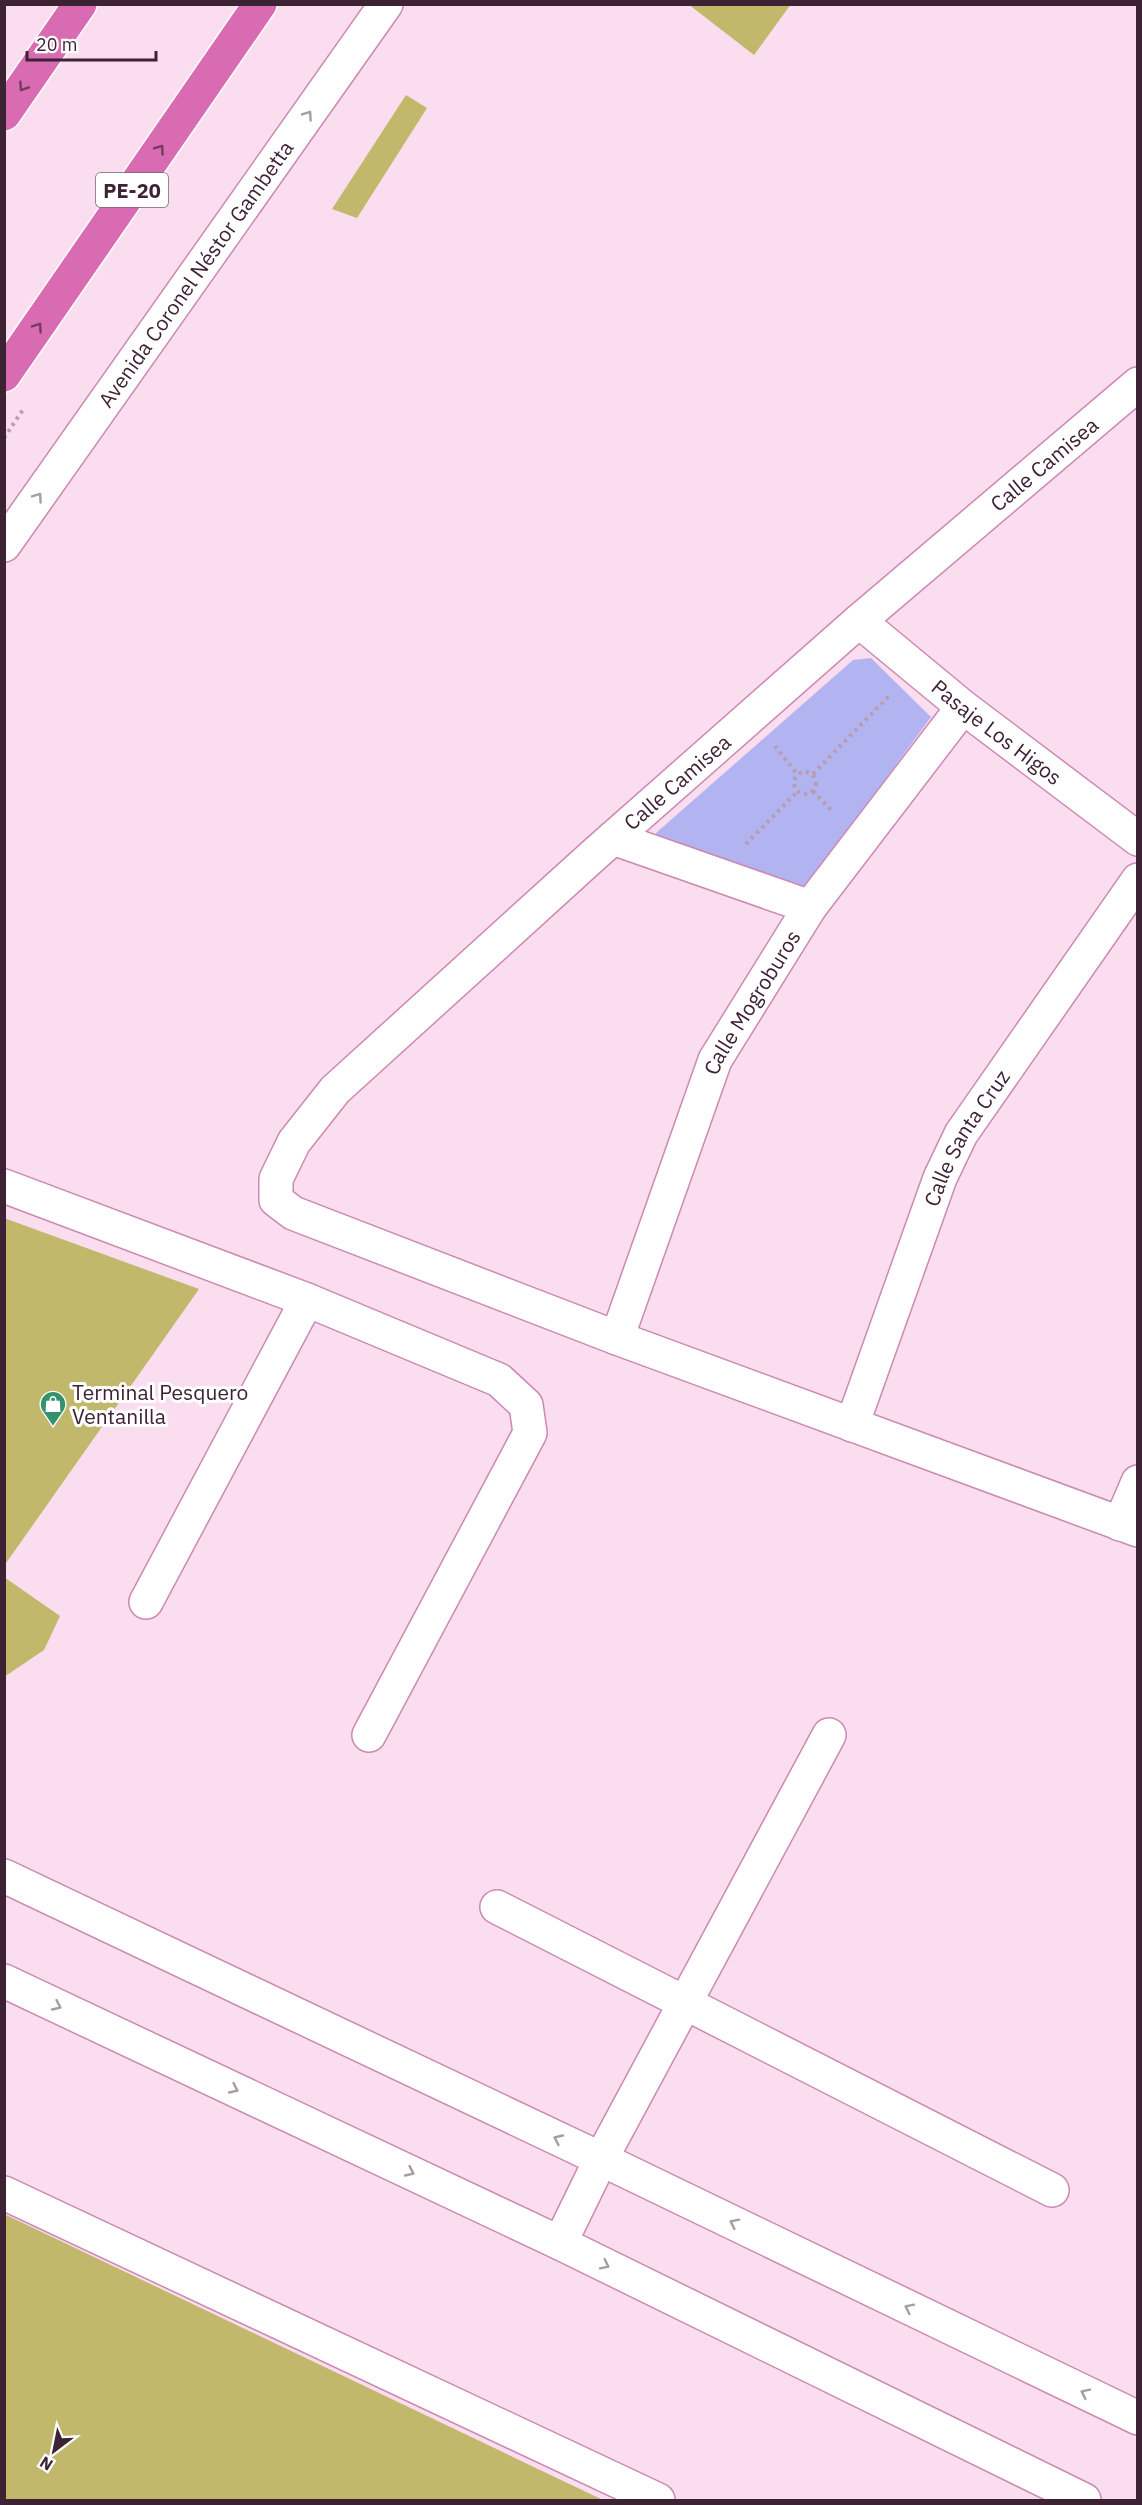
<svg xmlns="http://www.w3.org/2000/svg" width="1142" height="2505" viewBox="0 0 1142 2505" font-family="'IBM Plex Sans',sans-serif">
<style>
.green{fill:#b2b4f1}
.building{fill:#c1b86c}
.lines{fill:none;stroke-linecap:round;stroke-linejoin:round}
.minor-casing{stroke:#cc89b2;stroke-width:36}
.highway-casing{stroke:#fff;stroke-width:36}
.path{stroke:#b89cad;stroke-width:4;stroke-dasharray:3 4.5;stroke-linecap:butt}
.minor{stroke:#fff;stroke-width:33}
.highway{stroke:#d86bb2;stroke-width:33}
.oneway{stroke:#733c5f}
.oneway2{stroke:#a89ca3}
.labels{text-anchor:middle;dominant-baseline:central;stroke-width:6;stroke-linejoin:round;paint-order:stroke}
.shield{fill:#fff;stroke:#776470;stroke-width:1.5}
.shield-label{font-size:20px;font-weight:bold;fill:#3d2233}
.street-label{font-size:21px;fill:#3d2233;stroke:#fff}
.poi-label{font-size:21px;fill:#3d2233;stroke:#fff;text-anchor:start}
</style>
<rect width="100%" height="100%" fill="#faddee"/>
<!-- green -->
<polygon class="green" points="871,658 931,717 797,900 661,853 656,833 853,660"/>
<!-- building -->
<g class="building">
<polygon points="688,4 791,4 754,55"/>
<polygon points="406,95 427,108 357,218 332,209"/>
<polygon points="4,1218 199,1289 4,1566"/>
<polygon points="4,1577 60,1616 44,1650 4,1677"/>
<polygon points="4,2214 603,2500 4,2500"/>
</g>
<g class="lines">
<!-- minor casing -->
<g class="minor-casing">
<g id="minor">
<polyline points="1138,384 859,621 596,853 335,1090 294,1142 276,1179 276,1200 293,1213 617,1338 1138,1530"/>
<path id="s1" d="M4,545L386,4"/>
<path id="s2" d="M859,621L963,707L1138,839"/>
<polyline points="613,838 810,907"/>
<polyline points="4,1186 307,1300 499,1380 526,1405 530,1433 369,1735"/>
<path id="s3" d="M617,1338L715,1060L810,907L963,707"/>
<path id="s4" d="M852,1425L940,1178L961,1134L1138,880"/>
<polyline points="1120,1524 1138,1482"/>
<polyline points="146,1602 307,1300"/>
<polyline points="4,1876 601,2159 1138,2418"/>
<polyline points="497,1907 1052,2190"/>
<polyline points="4,1981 560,2243 1084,2500"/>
<polyline points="4,2193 658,2500"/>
<polyline points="560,2243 601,2159 829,1735"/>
</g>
</g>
<!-- highway casing -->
<g class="highway-casing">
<g id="highway">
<polyline points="4,114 80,4"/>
<polyline points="4,375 260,4"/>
</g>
</g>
<!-- path -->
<g class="path">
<polyline points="4,438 24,408"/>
<polyline points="775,746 797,774"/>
<circle cx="805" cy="783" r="11"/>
<polyline points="813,774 890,695"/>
<polyline points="813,791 833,812"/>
<polyline points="746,844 798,791"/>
</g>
<!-- minor -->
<use href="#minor" class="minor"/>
<!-- highway -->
<use href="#highway" class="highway"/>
</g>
<!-- one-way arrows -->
<defs><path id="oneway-chevron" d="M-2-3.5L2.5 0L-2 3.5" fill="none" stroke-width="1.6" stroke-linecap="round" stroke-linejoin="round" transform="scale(1.5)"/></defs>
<g class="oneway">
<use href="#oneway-chevron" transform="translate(23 87) rotate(124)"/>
<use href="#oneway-chevron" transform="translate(160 149) rotate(-55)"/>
<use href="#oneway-chevron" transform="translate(38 327) rotate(-55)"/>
</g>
<g class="oneway2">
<use href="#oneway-chevron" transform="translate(308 115) rotate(-55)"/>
<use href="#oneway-chevron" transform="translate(38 497) rotate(-55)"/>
<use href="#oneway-chevron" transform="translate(57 2006) rotate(25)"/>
<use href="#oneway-chevron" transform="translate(234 2089) rotate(25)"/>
<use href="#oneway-chevron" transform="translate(558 2139) rotate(-155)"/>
<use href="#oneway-chevron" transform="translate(410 2172) rotate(25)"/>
<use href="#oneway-chevron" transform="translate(734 2223) rotate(-154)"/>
<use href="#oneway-chevron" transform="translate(605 2265) rotate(26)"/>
<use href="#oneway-chevron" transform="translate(909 2308) rotate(-154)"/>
<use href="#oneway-chevron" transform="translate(1085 2393) rotate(-154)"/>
</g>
<!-- icons -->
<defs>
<g id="shop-pin" transform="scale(1.35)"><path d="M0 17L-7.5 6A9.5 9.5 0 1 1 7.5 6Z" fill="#34936c" stroke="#fff"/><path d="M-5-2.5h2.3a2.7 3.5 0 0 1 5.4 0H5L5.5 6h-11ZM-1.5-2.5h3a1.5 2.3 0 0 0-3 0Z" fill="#fff"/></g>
</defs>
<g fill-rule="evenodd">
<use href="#shop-pin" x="53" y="1404"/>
</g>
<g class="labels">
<!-- shield labels -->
<rect class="shield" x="96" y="173" width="72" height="34" rx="4.5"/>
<g class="shield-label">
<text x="132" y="190">PE-20</text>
</g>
<!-- street labels -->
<g class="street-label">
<text stroke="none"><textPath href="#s1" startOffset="332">Avenida Coronel Néstor Gambetta</textPath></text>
<text transform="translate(1044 464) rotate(-40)">Calle Camisea</text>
<text stroke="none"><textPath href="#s2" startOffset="177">Pasaje Los Higos</textPath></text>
<text transform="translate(677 782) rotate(-41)">Calle Camisea</text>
<text stroke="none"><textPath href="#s3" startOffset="363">Calle Mogroburos</textPath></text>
<text stroke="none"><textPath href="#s4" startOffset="310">Calle Santa Cruz</textPath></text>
</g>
<!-- poi labels -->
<g class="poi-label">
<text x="72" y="1392">Terminal Pesquero<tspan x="72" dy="24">Ventanilla</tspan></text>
</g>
</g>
<!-- border -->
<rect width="1142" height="2505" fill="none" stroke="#3d2233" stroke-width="12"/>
<!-- north arrow -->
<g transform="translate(54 2451) rotate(212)" stroke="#ffffff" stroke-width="4.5" paint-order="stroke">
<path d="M0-4.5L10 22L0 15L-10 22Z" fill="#3d2233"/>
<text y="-9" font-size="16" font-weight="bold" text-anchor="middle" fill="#3d2233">N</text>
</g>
<!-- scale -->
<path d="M27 51v9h129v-9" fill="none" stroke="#3d2233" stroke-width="3"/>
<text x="36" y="51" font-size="18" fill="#3d2233" stroke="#ffffff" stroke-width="4.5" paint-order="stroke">20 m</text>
</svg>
